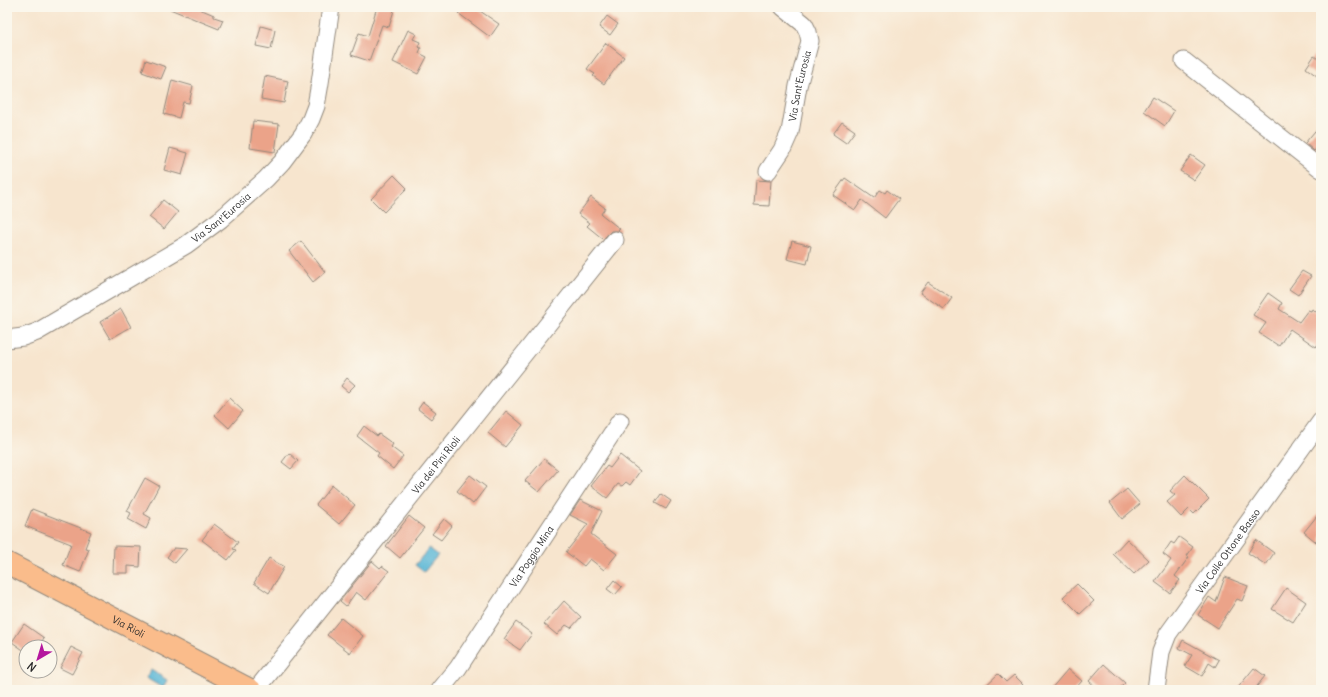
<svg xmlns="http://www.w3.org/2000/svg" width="1328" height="697" viewBox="0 0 1328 697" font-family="Delius,sans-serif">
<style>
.water{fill:#57b5d5;stroke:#417080}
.building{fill:#eba389}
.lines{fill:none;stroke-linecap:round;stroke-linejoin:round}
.minor-casing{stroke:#91887c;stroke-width:19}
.major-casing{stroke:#91887c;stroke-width:23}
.minor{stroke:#fff;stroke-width:17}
.major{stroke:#fabc8b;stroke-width:21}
.labels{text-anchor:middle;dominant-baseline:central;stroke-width:3;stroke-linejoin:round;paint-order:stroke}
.street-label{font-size:10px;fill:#2b2b2b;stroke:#fbf7ec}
</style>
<rect width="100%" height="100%" fill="#fbf7ec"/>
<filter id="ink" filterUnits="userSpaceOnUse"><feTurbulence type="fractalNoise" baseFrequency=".025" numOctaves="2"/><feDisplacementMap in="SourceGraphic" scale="8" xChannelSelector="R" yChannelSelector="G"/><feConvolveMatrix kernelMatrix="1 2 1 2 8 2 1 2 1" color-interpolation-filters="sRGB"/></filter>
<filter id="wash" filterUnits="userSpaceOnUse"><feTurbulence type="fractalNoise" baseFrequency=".012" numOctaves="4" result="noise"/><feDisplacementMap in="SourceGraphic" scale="16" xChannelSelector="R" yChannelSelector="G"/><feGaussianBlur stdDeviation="0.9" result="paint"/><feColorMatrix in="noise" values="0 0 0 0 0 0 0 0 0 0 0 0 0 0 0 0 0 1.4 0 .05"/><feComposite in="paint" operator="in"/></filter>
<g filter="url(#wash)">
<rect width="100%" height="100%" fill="#f7e5ce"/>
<!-- water -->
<g class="water">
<polygon points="429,548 438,555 424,572 415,565"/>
<polygon points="151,670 167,680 163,688 146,678"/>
</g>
<g id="blocks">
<!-- building -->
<g class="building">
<polygon points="165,7 195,7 214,15 214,17 223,20 219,29"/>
<polygon points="377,7 395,7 389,27 382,25 369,61 351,55 359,33 368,36"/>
<polygon points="462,7 483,7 480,11 499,24 490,37 458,13"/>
<polygon points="607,16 618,24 610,35 599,27"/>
<polygon points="261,26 275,30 271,49 256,46"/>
<polygon points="408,30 416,34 413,39 420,42 418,47 421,48 419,53 427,57 418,74 393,62"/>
<polygon points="606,43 624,57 604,84 593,76 595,74 587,69"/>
<polygon points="1314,56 1321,61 1321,79 1306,68"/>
<polygon points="146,60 166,67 161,79 142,72"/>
<polygon points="265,76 288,81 284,103 261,99"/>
<polygon points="172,80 193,86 189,103 183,102 179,118 164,114"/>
<polygon points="1153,97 1174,111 1165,126 1144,111"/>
<polygon points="253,121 279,124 275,152 250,148"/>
<polygon points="842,122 855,131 846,143 833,134"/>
<polygon points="1315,131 1321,135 1321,143 1314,151 1305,143"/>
<polygon points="170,148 188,153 182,175 164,170"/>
<polygon points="1191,155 1205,165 1194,180 1180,171"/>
<polygon points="394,175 407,188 384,212 371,199"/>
<polygon points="845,178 874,198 880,190 885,193 887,190 899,199 885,218 862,200 855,210 833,195"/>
<polygon points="756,180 771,181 769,206 754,205"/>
<polygon points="591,197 605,208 601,214 620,229 618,231 611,231 603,239 587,226 590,223 578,214"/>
<polygon points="163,200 178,212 164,229 149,217"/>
<polygon points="301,241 325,272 313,282 289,251"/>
<polygon points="792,241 811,246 807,264 787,259"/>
<polygon points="1302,271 1311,276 1298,295 1289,289"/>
<polygon points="928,282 952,298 944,309 920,293"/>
<polygon points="1268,293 1282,303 1279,309 1299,322 1308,310 1311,311 1312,309 1321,315 1321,340 1316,347 1290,329 1279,346 1259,333 1266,323 1253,315"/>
<polygon points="121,309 131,327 110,339 100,322"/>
<polygon points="347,378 355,385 348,392 341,386"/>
<polygon points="229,398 243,411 229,428 215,415"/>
<polygon points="423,402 436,412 431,419 418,409"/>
<polygon points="506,411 523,425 505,447 488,433"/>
<polygon points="364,426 377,436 379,434 393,444 391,447 403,456 393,469 377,456 379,453 357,436"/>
<polygon points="289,453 298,461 291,469 282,462"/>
<polygon points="620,455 640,471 630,485 626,482 622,486 618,484 607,498 591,486 607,466 610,468"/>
<polygon points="544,459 558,470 539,492 525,481"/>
<polygon points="470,475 486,487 473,504 457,491"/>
<polygon points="1185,475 1209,499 1194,514 1189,509 1181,517 1167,502 1175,495 1170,491"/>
<polygon points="145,478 159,486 144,514 151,518 146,529 128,519 131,513 127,511"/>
<polygon points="332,485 355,505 339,524 316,505"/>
<polygon points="1127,489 1140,504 1122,519 1110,503"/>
<polygon points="661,494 671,501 666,509 655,503"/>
<polygon points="580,500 602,511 591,534 617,554 604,570 590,559 584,566 566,552 588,524 570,515"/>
<polygon points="32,509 91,532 85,548 89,549 80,572 63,565 71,544 25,526"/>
<polygon points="1321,511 1321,546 1304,532"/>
<polygon points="409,516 424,528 400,558 386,546"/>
<polygon points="444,519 452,526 441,540 432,534"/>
<polygon points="214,524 238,542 233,549 236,550 228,560 202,540"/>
<polygon points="1179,537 1193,547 1187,556 1189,557 1175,576 1180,580 1170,593 1155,582 1171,560 1163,554 1171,542 1174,544"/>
<polygon points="1127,539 1149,560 1134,574 1113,554"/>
<polygon points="1256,540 1274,553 1266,565 1248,553"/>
<polygon points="114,546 141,547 140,567 128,566 128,573 113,573"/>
<polygon points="174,548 187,549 175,563 167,557"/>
<polygon points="269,558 284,567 269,593 254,583"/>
<polygon points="372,561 380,568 382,566 389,571 366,600 356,592 346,606 340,601"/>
<polygon points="1225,577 1248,586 1242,601 1237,599 1218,628 1198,615 1209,597 1216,602"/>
<polygon points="614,580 622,587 615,595 607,589"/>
<polygon points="1077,584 1094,601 1080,614 1063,597"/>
<polygon points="1286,588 1306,602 1293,622 1272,609"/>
<polygon points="564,601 581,617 571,628 566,625 557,635 544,624"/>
<polygon points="341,618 363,636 350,653 327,635"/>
<polygon points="516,622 532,634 520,650 504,639"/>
<polygon points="24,624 44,638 38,647 26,647 26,652 12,642"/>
<polygon points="1183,640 1219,660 1215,667 1209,663 1202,676 1185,666 1192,655 1179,648"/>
<polygon points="71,647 83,653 72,674 60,668"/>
<polygon points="1104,664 1125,683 1118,690 1099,690 1089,681"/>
<polygon points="1254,668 1265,676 1254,690 1236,690"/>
<polygon points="1068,669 1082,681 1074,690 1050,690"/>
<polygon points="998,674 1006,682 1014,675 1023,684 1017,690 981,690"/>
</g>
</g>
</g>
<g filter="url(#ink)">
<use href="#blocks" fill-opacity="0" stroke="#91887c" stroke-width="1"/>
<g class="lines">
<!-- minor casing -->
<g class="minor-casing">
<g id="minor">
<polyline points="1184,61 1321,169"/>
<path id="s1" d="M768,171L782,150L790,132L798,86L810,41L808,32L804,24L783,7"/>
<path id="s2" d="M7,339L23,337L37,332L186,245L221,219L266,179L282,162L303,134L311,119L316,106L320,83L331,7"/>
<path id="s3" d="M256,690L615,240"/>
<path id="s4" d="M440,690L458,668L620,421"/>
<path id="s5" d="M1156,690L1161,652L1168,634L1321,421"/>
</g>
</g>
<!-- major casing -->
<g class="major-casing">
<g id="major">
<path id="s6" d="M7,563L251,690"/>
</g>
</g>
<!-- minor -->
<use href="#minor" class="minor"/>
<!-- major -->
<use href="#major" class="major"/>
</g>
</g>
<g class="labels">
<!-- street labels -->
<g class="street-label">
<text stroke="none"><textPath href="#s1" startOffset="92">Via Sant'Eurosia</textPath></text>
<text stroke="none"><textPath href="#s2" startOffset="248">Via Sant'Eurosia</textPath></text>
<text stroke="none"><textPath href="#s3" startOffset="288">Via dei Pini Rioli</textPath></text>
<text stroke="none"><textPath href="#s5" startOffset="160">Via Colle Ottone Basso</textPath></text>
<text stroke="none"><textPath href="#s4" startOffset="162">Via Poggio Mina</textPath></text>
<text stroke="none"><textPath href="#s6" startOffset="137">Via Rioli</textPath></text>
</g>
</g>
<!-- margin -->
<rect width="1328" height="697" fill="none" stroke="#fbf7ec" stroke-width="24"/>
<!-- north arrow -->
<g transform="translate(38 659) rotate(218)"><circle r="19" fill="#fbf7ec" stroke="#a8a59f"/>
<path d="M0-3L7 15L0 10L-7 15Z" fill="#b5179e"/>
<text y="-6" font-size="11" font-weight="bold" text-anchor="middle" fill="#2b2b2b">N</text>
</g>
</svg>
